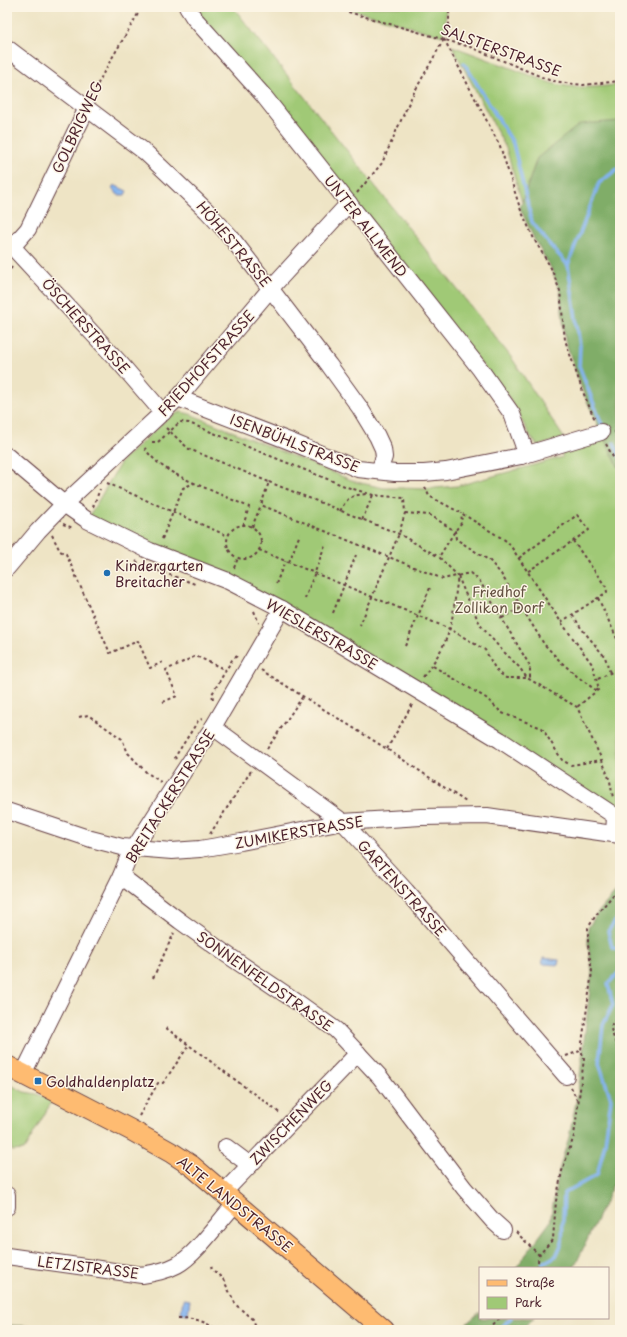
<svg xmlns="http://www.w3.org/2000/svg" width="627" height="1337" viewBox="0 0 627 1337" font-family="'Playpen Sans',sans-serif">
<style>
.green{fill:#a0c976;stroke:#757450}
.forest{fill:#80ad67;stroke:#656649}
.water{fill:#83b3ee;stroke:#66698c}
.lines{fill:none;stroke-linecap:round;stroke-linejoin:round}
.stream{stroke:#83b3ee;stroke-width:3.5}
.minor-casing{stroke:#633d42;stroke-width:18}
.major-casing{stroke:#633d42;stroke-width:22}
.path{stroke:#633d42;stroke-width:2;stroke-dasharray:3 3;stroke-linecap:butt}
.minor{stroke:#fff;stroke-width:16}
.major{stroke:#febb71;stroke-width:20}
.poi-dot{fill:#1f6fb2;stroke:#fcf5e5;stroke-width:1.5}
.labels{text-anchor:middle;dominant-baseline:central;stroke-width:3;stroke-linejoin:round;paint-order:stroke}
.street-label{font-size:14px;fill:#4a1f2b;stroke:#fcf5e5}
.poi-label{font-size:14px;fill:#4a1f2b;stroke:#fcf5e5;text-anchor:start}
.park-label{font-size:14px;fill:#645242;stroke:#fcf5e5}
</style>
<rect width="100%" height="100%" fill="#fcf5e5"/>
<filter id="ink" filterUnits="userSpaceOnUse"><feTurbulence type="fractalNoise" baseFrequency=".025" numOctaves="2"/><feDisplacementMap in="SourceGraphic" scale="8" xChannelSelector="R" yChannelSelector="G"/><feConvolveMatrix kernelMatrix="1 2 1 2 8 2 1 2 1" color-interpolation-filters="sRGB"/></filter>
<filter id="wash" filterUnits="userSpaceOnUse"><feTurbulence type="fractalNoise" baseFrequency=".012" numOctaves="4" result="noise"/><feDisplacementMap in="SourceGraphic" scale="16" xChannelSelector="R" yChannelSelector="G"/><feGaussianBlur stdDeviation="0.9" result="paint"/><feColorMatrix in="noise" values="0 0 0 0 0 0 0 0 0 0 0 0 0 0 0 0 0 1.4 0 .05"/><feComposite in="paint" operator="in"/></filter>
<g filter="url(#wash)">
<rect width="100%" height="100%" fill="#eee4c5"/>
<!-- green -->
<g class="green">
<polygon points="194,7 233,7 511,357 564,438 538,446 531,437 509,398"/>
<polygon points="343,7 446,7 445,29 442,36"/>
<path d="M452,46L551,83C573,89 597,88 620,84V121L537,158L522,202L506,148Z"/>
<polygon points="181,412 190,414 356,482 384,488 402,488 425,489 457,486 563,457 556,446 601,432 620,470 620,835 615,816 282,609 87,520 121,462 169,417"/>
<polygon points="7,1083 24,1092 37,1094 52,1101 24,1150 12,1151 7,1122"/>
</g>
<!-- forest -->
<g class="forest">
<polygon points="620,121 620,470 601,432 583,392 565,340 560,291 551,268 534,239 520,208 537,158 580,124"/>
<polygon points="620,887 620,1086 617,1090 620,1092 620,1170 574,1268 516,1268 550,1222 559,1170 569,1137 578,1092 592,972 588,945 588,928 596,915"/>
<polygon points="480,1312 480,1318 534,1318 520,1330 459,1330"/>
<polygon points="7,1325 93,1330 7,1330"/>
</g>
<!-- water -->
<g class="water">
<polygon points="114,185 127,191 125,195 118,195 112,188"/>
<polygon points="543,958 559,960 558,965 542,964"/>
<polygon points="183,1299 190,1300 188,1314 181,1313"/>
</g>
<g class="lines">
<!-- stream -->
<g class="stream">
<polyline points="464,63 513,143 532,222 550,245 568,265"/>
<polyline points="602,425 579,366 580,346 568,265 599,183 620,167"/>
<polyline points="614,443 620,457"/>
<polyline points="620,915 608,931 612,947 620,950"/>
<polyline points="542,1268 543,1263 556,1256 562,1243 564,1193 597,1175 605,1143 611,1099 599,1063 603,1025 613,1005 608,984 620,971"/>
<polyline points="498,1330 511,1318"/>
</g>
</g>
</g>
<g filter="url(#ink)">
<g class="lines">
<!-- minor casing -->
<g class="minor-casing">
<g id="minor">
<polyline points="187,7 194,18 263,95 480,369 512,414 524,447 521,456"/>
<polyline points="7,48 145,152 207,211 230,236 329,365 360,408 377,436 383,449 384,457 379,471"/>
<polyline points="7,241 120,363 163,413"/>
<polyline points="13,246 28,229 87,108"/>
<polyline points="178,398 289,441 358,469 395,473 424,473 446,471 521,456 601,432"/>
<polyline points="7,456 64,504 87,520 150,551 228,581 282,609 500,740 615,816 614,834"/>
<polyline points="7,568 38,531 64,504 178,398 271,288 349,203"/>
<polyline points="213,727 343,822 406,891 566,1076"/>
<polyline points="7,811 91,839 122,847 172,851 200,849 241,842 343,822 421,817 487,816 620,835"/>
<polyline points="121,876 180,921 226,954 297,1002 336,1030 380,1077 464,1188 493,1221 503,1230"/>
<polyline points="23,1074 121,876 128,858 172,789 213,727 282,609"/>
<polyline points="226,1147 250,1165"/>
<polyline points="224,1192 358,1053"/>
<polyline points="7,1195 7,1207"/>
<path d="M7,1256L142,1275C154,1273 166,1271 177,1265C196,1255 220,1220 236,1203"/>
</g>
</g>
<!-- major casing -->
<g class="major-casing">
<polyline id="major" points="7,1066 131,1130 172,1153 192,1166 384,1330"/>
</g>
<!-- path -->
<g class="path">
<polyline points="331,7 470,47 549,80 566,83 583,85 620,81"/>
<polyline points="444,39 500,146 520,208 534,239 551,268 560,291 565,340 583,392 595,420"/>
<polyline points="92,95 105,70 142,7"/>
<polyline points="357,193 382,163 411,98 444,39 449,24 449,7"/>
<polyline points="7,274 12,267"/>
<polyline points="166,428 189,449 269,482 261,505 443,579 470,573 479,580 530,666 530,680"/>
<polyline points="614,432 620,432"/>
<polyline points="152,442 158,442 180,422 189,423 347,487 373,495 404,498 405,513 399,534 360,625"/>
<polyline points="606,444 620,470"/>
<path d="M146,448L145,449C159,467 174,474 194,483"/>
<polyline points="269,482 399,534 439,557"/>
<polyline points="107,483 228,536"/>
<polyline points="425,487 429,496 461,513 508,542 561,622 592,664 599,689 577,707"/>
<polyline points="93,507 100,489"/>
<path d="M340,511C348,497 349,496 366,494"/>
<polyline points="405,513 430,515 455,531 456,539 490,561 501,574 544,644 560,661 578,677 597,691"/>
<polyline points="362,520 373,495"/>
<polyline points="63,524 73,528"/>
<circle cx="244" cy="542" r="17"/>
<polyline points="252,527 261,505"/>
<polyline points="52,535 60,551 66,554 110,653 138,641 150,668 163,662"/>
<polyline points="162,539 183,488 194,483 249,507 243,526"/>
<polyline points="259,550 450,629 485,650 496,670 506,678 527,678"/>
<polyline points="519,558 577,515 589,530 527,572"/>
<polyline points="136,561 140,564 195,584"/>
<polyline points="289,562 300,534"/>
<polyline points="234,568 238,558"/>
<polyline points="458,576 465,593 481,626 500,648 519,667 527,678 577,707 602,760 610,781 613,798"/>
<polyline points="276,584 285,561"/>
<polyline points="598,598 620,645"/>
<polyline points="305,599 325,545"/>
<polyline points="254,611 259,623"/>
<polyline points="333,613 356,555"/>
<polyline points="573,615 581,628 605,657 610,673"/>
<polyline points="502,618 521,608"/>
<polyline points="561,622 607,592 606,587 573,541"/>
<polyline points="405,646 430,588"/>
<polyline points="433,666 486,698 502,713 542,728 562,760 571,765 602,760"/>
<polyline points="261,670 387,749 466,802"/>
<path d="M423,677C432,665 441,652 447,637C454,619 455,595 458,576L439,557L455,531L462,522L461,513"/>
<polyline points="598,679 620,668"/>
<polyline points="213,699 212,694 232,660 237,656"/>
<polyline points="163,702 177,696 166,670 196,656 226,670"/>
<polyline points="79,717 88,715 122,739 128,753 146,772 161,782"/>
<polyline points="267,749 303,696"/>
<polyline points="387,749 413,703"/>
<polyline points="176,759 175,757 198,721 202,719"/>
<polyline points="210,834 251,771"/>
<polyline points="153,978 174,933"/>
<polyline points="620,995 620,998"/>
<polyline points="620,1014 612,1024 611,1029 620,1057"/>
<polyline points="166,1028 281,1114"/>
<polyline points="566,1056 580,1051"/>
<polyline points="571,1087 578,1102"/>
<polyline points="139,1116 158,1083 163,1083 189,1045"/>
<polyline points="516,1232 539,1255"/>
<polyline points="211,1266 212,1269 223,1279 236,1305 252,1319 256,1330"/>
<polyline points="537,1268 539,1255 553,1239 556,1201 562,1171 574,1136 584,1059 581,1050 592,972 588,945 588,928 596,915 620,887"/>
<path d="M178,1318C195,1318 204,1321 218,1330"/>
<polyline points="489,1330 500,1318"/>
</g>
<!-- minor -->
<use href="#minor" class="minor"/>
<!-- major -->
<use href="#major" class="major"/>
</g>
</g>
<!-- markers -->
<g class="poi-dot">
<circle cx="107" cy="573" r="4"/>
<rect x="34" y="1077" width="8" height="8" rx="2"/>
</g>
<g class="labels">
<!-- street labels -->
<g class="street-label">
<text transform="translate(501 50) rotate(20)">SALSTERSTRASSE</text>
<text transform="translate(77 127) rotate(-65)">GOLBRIGWEG</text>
<text transform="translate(366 226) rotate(52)">UNTER ALLMEND</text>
<text transform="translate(234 244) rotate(50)">HÖHESTRASSE</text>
<text transform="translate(86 326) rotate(48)">ÖSCHERSTRASSE</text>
<text transform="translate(206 363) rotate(-48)">FRIEDHOFSTRASSE</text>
<text transform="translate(295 443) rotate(21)">ISENBÜHLSTRASSE</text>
<text transform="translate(322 634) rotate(30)">WIESLERSTRASSE</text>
<text transform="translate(170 796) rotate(-58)">BREITACKERSTRASSE</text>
<text transform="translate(299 832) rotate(-10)">ZUMIKERSTRASSE</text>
<text transform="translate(402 888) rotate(48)">GARTENSTRASSE</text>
<text transform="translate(265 981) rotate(35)">SONNENFELDSTRASSE</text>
<text transform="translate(291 1122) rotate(-46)">ZWISCHENWEG</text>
<text transform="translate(235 1204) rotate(39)">ALTE LANDSTRASSE</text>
<text transform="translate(88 1267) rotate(7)">LETZISTRASSE</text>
</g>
<!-- poi labels -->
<g class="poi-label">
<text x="115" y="565">Kindergarten<tspan x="115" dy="16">Breitacher</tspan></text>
<text x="46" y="1081">Goldhaldenplatz</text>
</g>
<!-- park labels -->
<g class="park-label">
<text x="499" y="591">Friedhof<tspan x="499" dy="16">Zollikon Dorf</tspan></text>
</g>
</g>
<!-- margin -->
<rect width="627" height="1337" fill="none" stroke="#fcf5e5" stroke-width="24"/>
<!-- legend -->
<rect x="479" y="1267" width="130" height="52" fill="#fcf5e5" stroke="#b59f9b"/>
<rect x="487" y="1280" width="20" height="6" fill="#febb71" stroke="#b59f9b"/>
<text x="515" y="1287" font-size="12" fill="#4a1f2b">Straße</text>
<rect x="487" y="1297" width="20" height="12" fill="#a0c976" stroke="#b59f9b"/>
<text x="515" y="1307" font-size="12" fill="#4a1f2b">Park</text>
</svg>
